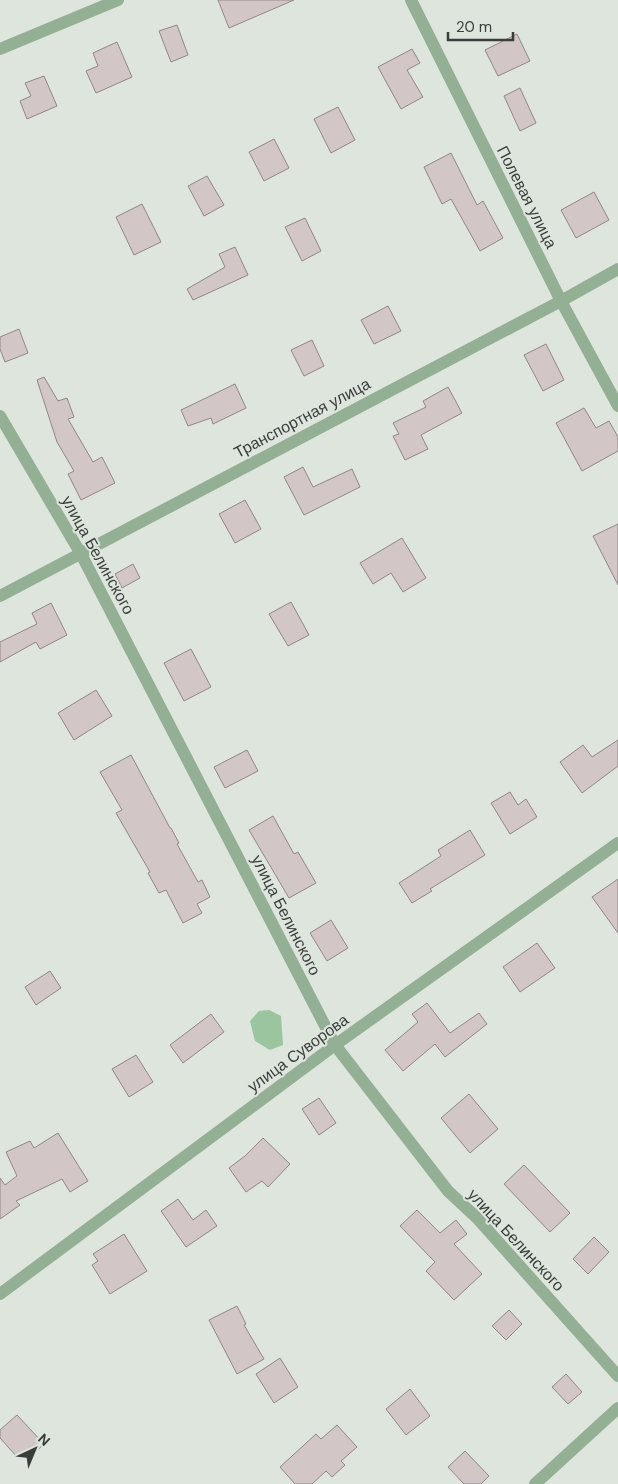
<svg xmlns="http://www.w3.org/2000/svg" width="618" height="1484" viewBox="0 0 618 1484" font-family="'DM Sans',sans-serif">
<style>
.green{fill:#9bc59e}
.building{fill:#d2c6c7;stroke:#918687}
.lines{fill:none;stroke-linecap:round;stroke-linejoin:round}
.street{stroke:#93af94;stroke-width:12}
.labels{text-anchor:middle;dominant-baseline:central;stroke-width:4;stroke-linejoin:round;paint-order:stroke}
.street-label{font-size:16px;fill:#3a3e3b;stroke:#dde5dd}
</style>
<rect width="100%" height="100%" fill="#dde5dd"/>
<!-- green -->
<polygon class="green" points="269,1010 281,1016 283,1045 270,1050 255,1041 250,1021 259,1011"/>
<!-- building -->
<g class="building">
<polygon points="218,0 294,0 229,28"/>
<polygon points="177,25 188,55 171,62 159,31"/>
<polygon points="517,34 530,61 498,76 485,50"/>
<polygon points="117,42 132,77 96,93 86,71 98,66 93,53"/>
<polygon points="412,49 420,63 407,70 423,97 401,109 378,67"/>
<polygon points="44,76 57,106 27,119 20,101 31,96 25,83"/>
<polygon points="520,88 536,123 520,131 504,96"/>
<polygon points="338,107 355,140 331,153 314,119"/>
<polygon points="274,139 289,168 264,181 249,152"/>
<polygon points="451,153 477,205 483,201 503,238 480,251 451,199 442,204 424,167"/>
<polygon points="207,176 224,205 204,216 188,186"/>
<polygon points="594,192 609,220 576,238 561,210"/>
<polygon points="142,204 161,242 134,255 116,217"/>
<polygon points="305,218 321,251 302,261 285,227"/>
<polygon points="235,247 248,275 193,300 187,289 225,267 219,254"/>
<polygon points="388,306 401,331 374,344 361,320"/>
<polygon points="19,329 28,353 5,362 0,349 0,337"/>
<polygon points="312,340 324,366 304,376 291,350"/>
<polygon points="546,344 564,380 543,391 524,355"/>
<polygon points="44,377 58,401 67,398 74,417 68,419 93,462 102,457 115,483 81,500 68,474 74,471 57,442 37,380"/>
<polygon points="235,384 246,408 213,424 211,418 188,426 181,410"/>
<polygon points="448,387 462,413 421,435 428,449 405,460 393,436 399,434 393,423 426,407 423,401"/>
<polygon points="584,408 596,428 609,421 618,437 618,451 582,471 556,423"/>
<polygon points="303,467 313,487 352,469 360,487 304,515 284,477"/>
<polygon points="245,500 261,529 235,543 219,514"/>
<polygon points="618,524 618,585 593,536"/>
<polygon points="402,538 426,578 403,592 391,573 373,584 360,563"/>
<polygon points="133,564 140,578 122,588 115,574"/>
<polygon points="291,602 309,635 288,646 269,614"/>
<polygon points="51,603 67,635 40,649 36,642 0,662 0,642 37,624 32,613"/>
<polygon points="191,649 211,687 184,701 164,663"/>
<polygon points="96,690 112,716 74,740 58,713"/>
<polygon points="618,740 618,766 582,793 560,762 583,745 592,757"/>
<polygon points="247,750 258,771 225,788 214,767"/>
<polygon points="131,755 170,828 171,828 179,843 177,844 198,882 202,880 210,897 197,904 202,913 183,923 166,890 159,893 148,873 150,872 116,813 122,810 100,772"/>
<polygon points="510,792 518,805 526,799 537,817 510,834 491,803"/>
<polygon points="273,816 294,854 298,852 316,883 289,898 249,830"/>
<polygon points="470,830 485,855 430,889 432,891 412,903 399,883 441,856 438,850"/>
<polygon points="618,879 618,933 592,897"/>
<polygon points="331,920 348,948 327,961 310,933"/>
<polygon points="537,943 555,968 520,992 503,967"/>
<polygon points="50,971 61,988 36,1005 25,987"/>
<polygon points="427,1003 450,1033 479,1013 487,1024 445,1057 435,1044 403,1071 385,1050 418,1022 412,1014"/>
<polygon points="211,1014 224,1032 183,1063 170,1045"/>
<polygon points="136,1055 153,1082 129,1097 112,1069"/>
<polygon points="469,1094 498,1129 470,1153 441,1118"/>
<polygon points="319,1098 336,1123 319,1135 302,1109"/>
<polygon points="58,1133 88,1181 70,1192 62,1179 16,1201 20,1205 0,1219 0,1178 5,1185 17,1176 6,1152 30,1141 34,1148"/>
<polygon points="263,1138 290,1164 268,1187 262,1181 246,1192 229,1168 245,1156"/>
<polygon points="524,1165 570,1213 550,1232 504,1184"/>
<polygon points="178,1199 193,1220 206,1210 217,1226 186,1247 161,1211"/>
<polygon points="417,1210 440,1233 456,1220 467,1234 454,1244 482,1274 454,1300 426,1271 435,1262 400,1226"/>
<polygon points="124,1234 147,1271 110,1294 92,1265 98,1261 93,1254"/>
<polygon points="594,1237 609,1252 588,1274 573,1259"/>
<polygon points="237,1306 246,1324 244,1325 264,1359 237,1374 209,1320"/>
<polygon points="509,1310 522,1324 506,1340 492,1326"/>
<polygon points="280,1358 298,1387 274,1403 256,1374"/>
<polygon points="566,1374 582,1392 568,1404 552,1387"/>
<polygon points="410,1389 430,1416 406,1435 386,1409"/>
<polygon points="17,1415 44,1444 31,1456 26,1451 18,1458 0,1438 0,1430"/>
<polygon points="337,1425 357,1447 341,1461 345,1465 332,1477 326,1471 312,1484 295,1484 280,1467 316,1434 321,1439"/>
<polygon points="465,1451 489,1476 481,1484 464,1484 448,1467"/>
</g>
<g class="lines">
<!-- street -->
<g class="street">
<polyline points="411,0 561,301 618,406"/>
<polyline points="0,49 118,0"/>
<polyline points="0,416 81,554 335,1045 448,1191 477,1218 618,1376"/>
<polyline points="0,596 561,301 618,269"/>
<polyline points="0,1294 335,1045 618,843"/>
<polyline points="535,1484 618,1408"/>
</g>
</g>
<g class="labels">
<!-- street labels -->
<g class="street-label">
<text transform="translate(527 197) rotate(63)">Полевая улица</text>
<text transform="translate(302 418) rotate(-28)">Транспортная улица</text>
<text transform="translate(98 555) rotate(61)">улица Белинского</text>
<text transform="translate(286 915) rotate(63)">улица Белинского</text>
<text transform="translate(298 1053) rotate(-36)">улица Суворова</text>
<text transform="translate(516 1240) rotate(47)">улица Белинского</text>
</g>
</g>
<!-- north arrow -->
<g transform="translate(35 1449) rotate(44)" stroke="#dde5dd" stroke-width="4" paint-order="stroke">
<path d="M0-4L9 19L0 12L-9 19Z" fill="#3a3e3b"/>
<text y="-8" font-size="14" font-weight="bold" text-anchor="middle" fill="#3a3e3b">N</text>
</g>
<!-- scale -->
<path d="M448 32v8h65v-8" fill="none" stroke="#3a3e3b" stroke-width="2.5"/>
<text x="456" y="32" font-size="15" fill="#3a3e3b" stroke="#dde5dd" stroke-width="4" paint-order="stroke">20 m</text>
</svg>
